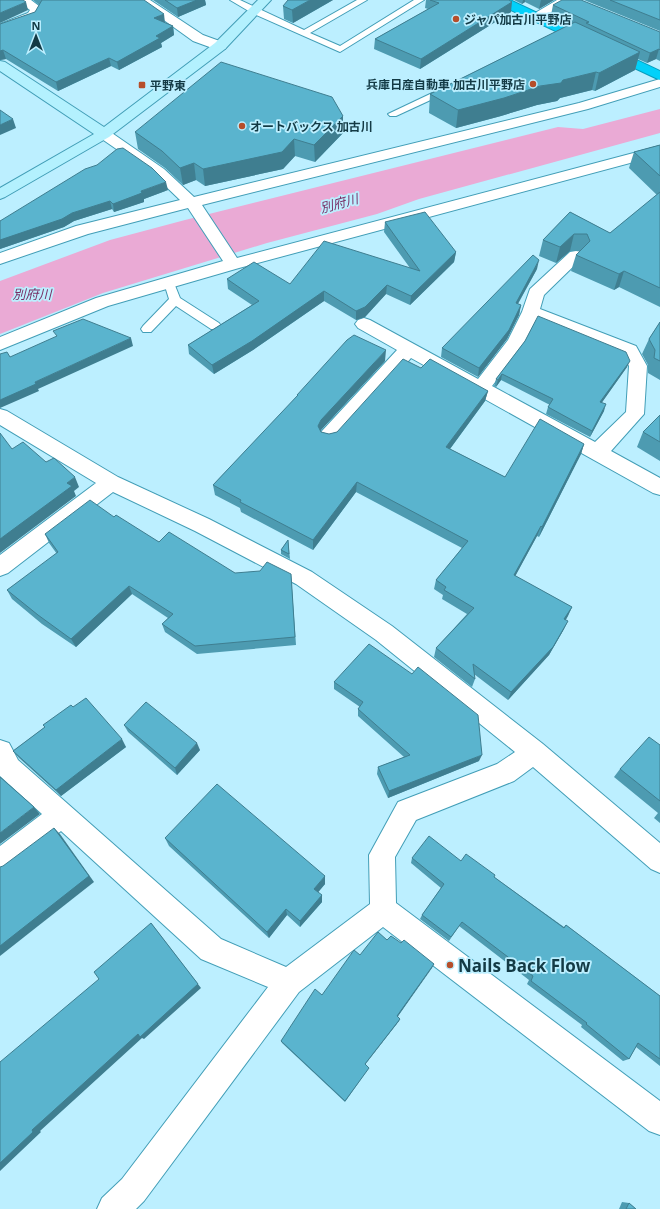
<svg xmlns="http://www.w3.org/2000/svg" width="660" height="1209" viewBox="0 0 660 1209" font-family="'Open Sans','Noto Sans JP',sans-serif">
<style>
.water{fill:#eaaad5}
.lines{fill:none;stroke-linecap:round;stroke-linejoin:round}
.lane-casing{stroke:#429eb7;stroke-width:2}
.street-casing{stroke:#429eb7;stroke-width:2}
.secondary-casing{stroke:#429eb7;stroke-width:2}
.highway-casing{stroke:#089cbb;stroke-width:2}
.lane{fill:#fff;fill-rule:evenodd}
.street{fill:#fff;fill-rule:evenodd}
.secondary{fill:#b3f1fe;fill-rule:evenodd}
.highway{fill:#02d1fa;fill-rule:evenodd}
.wall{fill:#4d9bb1}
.shaded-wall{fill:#3f7e90}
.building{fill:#5ab4ce;stroke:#3f7e90}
.poi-dot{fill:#b64e2a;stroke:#bcefff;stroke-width:1.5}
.labels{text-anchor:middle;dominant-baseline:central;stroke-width:3.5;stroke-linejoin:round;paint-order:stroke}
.far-poi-label{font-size:12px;font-weight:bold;fill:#133a45;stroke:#bcefff;text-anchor:start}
.far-water-label{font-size:13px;font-style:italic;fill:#782e65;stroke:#bcefff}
.near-poi-label{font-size:17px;font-weight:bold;fill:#133a45;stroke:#bcefff;text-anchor:start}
</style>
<rect width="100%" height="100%" fill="#bcefff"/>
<!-- water -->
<polygon class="water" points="660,109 660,133 419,199 377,214 267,243 103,293 0,334 0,281 110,240 185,220 558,127 583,129"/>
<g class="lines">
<!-- lane casing -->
<g class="lane-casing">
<g id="lane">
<polygon points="230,0 240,0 304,30 357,0 367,0 310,33 340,46 414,0 424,0 340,52 252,13"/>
<polygon points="447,86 451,89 450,91 396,116 390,116 388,114"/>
<polygon points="169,279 174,283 180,298 219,323 221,326 219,329 211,329 176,306 151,332 143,332 141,329 143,326 169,299 164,283"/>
</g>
</g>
<!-- street casing -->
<g class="street-casing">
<g id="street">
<polygon points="16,0 31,0 43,9 37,19 0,33 0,24 28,13 30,10"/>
<polygon points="136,0 150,0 203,35 225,43 227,46 225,49 215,49 193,41"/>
<polygon points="557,0 572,0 540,19 536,20 530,16"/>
<polygon points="660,79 660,87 588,109 202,205 237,258 660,146 660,155 239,268 108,306 0,350 0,337 96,298 223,261 188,208 88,234 0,264 0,253 76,226 180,200 154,175 99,137 97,134 99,131 109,131 164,169 194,197 579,103"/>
<path d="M576,251L582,252L584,256L544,295L540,309L636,346L647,366L644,414L611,451L660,478V495L653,493L411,358L336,441L329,443L322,441L319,436L322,431L397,350L358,328L355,324L358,320L364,318L370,320L478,379L508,340L522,312L530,289L570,252ZM536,320L623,354L629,366L626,412L595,442L492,386L522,347Z"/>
<polygon points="0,409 7,411 118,477 209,519 312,572 392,626 543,744 660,843 660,873 651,869 533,767 514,781 416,820 395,857 396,903 660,1101 660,1135 649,1131 383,927 299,992 144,1201 136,1209 97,1209 102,1198 122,1179 268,987 201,959 61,831 9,871 0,875 0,846 42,814 0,776 0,740 9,743 18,760 221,939 286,967 370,904 369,855 398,802 497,764 515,752 376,640 296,584 195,531 113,492 8,573 0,576 0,555 96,483 0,425"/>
</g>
</g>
<!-- secondary casing -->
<g class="secondary-casing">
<polygon id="secondary" points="258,0 271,0 225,49 109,137 5,197 0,199 0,188 94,134 0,71 0,61 5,62 104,127 215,43"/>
</g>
<!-- highway casing -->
<g class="highway-casing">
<polygon id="highway" points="494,0 510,0 660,71 660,80 496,3"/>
</g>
<!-- lane -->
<use href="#lane" class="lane"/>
<!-- street -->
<use href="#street" class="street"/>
<!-- secondary -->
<use href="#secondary" class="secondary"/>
<!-- highway -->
<use href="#highway" class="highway"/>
</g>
<!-- wall -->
<g class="wall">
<polygon points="33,0 144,0 165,23 173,26 174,35 161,43 162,47 119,70 111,66 58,91 6,59 0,60 0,24 35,12 39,5"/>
<polygon points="153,0 205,0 206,5 178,17"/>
<polygon points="333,0 293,23 284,19 283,6"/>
<polygon points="426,0 509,0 511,12 420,69 374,49 375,39 428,9 425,8"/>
<polygon points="514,0 554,0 539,9 525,2 522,4"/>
<polygon points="584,0 660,0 660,31"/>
<polygon points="553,5 660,32 660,61 656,59 647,63 638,59 635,70 595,91 592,90 560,98 557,101 537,105 501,116 456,128 429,113 430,94 571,24 551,15"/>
<polygon points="135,132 343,133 315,162 295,156 283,169 205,186 196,180 183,185 165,168 138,149"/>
<polygon points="660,145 660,307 619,287 614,290 571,271 576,255 580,251 570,251 556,263 539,256 543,240 570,212 610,233 657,195 629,168 634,152"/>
<polygon points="168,190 144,199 144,202 114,212 112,209 74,221 64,227 0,249 0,221"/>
<polygon points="385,222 456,252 454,262 410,305 386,294 365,317 356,320 324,301 253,350 214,374 189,354 188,345 252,305 228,289 227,279 290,284 410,268 384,232"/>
<polygon points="537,269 518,304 521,305 519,315 507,339 478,377 441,357 442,348"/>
<polygon points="660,322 660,380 648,373 648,365 642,354 649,339"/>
<polygon points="525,341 627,367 602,402 604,411 590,437 546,414 548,407 550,405 501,380 496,387 494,386 496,379"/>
<polygon points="385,361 321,430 321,432 329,434 337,432 421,368 488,391 485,401 450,449 505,477 584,444 581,454 539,537 537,536 515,576 572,607 566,619 564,629 549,655 508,700 474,674 475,679 472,687 434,657 436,648 467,614 442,599 443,595 434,589 436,580 462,548 356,492 313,550 241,512 240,508 215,495 213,485 297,397 297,395"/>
<polygon points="660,415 660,461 637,447 643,432"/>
<polygon points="114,517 159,542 235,573 291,574 296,645 197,654 165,632 162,624 168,618 132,594 76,647 42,624 12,599 7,590 57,554 49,543 45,534"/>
<polygon points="288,540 290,559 281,554 281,550"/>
<polygon points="334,682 479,761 388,798 377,774 378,767 404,757 358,716 358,709 360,707 334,689"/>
<polygon points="73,707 126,747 61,796 19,758 13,751 45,727 43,725"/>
<polygon points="124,725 200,750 177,775 128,732"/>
<polygon points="660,745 660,823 654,818 658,813 614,777 620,769"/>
<polygon points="165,838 325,884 318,892 322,902 300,927 287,915 269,938 169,846"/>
<polygon points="412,858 461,861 494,877 564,927 566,925 660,996 660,1066 636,1047 629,1059 623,1061 581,1027 582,1025 527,984 529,980 459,926 449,941 420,919 422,915 441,888 411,863"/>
<polygon points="387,940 434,964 398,1016 399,1021 365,1064 368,1069 345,1102 282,1043 281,1041 322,995 360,955"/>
<polygon points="622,1202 629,1203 636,1209 619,1209"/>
</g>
<!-- shaded-wall -->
<g class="shaded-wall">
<polygon points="197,0 205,0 206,5 178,17 177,8"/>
<polygon points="310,0 333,0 293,23 292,10"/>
<polygon points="523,0 525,0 525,2 522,4"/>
<polygon points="541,0 554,0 539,9"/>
<polygon points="26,2 28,10 0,23 0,13"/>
<polygon points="512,2 511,12 420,69 421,59"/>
<polygon points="164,14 165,23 154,18"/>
<polygon points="173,26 174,35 161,43 162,47 119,70 117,62 156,36"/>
<polygon points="659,49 656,59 647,63 650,53"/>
<polygon points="3,50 6,59 0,60 0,51"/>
<polygon points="640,52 635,70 595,91 599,73"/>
<polygon points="109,58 111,66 58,91 56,82"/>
<polygon points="596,72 592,90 560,98 557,101 537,105 501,116 456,128 458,110 563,80"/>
<polygon points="343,116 343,133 315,162 314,145"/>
<polygon points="13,119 16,128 0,135 0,125"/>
<polygon points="294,139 295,156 283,169 205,186 203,169"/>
<polygon points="194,163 196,180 183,185 180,168"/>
<polygon points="166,182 168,190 144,199 144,202 114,212 113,204 141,191"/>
<polygon points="110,201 112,209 74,221 64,227 0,249 0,240 72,213"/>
<polygon points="574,234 570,251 556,263 560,247"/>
<polygon points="456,252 454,262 410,305 411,296"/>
<polygon points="539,260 537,269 513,312 516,303"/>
<polygon points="624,271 619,287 614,290 619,274"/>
<polygon points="387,285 386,294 365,317 356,320 356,311"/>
<polygon points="324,291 324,301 253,350 214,374 212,365"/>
<polygon points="521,305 519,315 507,339 478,377 479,368"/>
<polygon points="131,338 133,346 38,389 39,391 0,408 0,400 35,382"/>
<polygon points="386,350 385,361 321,430 318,437 318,426 321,420"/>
<polygon points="630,361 627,367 598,408 600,402"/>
<polygon points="502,374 501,380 496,387 498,380"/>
<polygon points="488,391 485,401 444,457 446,447"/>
<polygon points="606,404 604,411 590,437 592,431"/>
<polygon points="584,444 581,454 539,537 542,527"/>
<polygon points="75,477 79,487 74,491 76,496 0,553 0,539 67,483"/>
<polygon points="357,482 356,492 313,550 313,540"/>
<polygon points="541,526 537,536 511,584 514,575"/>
<polygon points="129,586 132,594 76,647 71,639"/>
<polygon points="572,607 568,616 561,628 564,619"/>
<polygon points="568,621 564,629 549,655 508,700 511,692"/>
<polygon points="122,739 126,747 61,796 56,790"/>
<polygon points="197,743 200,750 177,775 175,768"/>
<polygon points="482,755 479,761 388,798 389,791"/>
<polygon points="34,807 40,814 0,844 0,833"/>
<polygon points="54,828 60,834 94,882 0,956 0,946"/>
<polygon points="325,876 325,884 315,896 314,889"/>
<polygon points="322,895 322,902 300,927 300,921"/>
<polygon points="286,909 287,915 269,938 267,932"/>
<polygon points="151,923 201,988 144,1039 142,1038 40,1131 41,1132 0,1171 0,1163 32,1130"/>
<polygon points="434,964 432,968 396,1019 397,1016"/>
<polygon points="400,1019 399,1021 364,1066 365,1064"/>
</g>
<!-- building -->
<g class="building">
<polygon points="0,0 23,0 26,2 0,13"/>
<polygon points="42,0 144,0 164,14 154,18 173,26 156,36 160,38 117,62 109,58 56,82 3,50 0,51 0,24 35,12"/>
<polygon points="165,0 197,0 177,8"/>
<polygon points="288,0 310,0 292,10 283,6"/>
<polygon points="430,0 509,0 512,2 421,59 375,39 439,3"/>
<polygon points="562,0 581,0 660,32 660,50 659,49 650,53 586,23 589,22 553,5"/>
<polygon points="610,0 660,0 660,20"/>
<polygon points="575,22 640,52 599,73 596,72 563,80 561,83 540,86 504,98 458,110 430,94"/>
<polygon points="221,62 332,97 343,116 314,145 294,139 282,152 203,169 194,163 180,168 162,151 135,132"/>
<polygon points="0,110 13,119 0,125"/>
<polygon points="660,145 660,176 634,152"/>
<polygon points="123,148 152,168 166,182 141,191 142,193 113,204 110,201 72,213 62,219 0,240 0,221 85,169 97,165 117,149"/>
<polygon points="660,192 660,288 624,271 619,274 576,255 590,241 587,234 574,234 560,247 543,240 570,212 610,233"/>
<polygon points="425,212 456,252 411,296 387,285 365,307 356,311 324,291 252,341 212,365 188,345 259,301 227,279 254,262 290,284 324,241 420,271 385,222"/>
<polygon points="533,255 539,260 516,303 521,305 509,330 479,368 442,348"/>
<polygon points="538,316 626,352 630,361 600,402 606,404 592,431 548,407 553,399 502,374 498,380 496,379 525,341"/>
<polygon points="83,319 131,338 35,382 36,384 0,400 0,354 7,352 10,357 57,336 53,331"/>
<polygon points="660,322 660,361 654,358 655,350 649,339"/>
<polygon points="354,335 386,350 321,420 318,426 321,432 329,434 337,432 403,359 421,368 430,359 488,391 446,447 505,477 540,419 584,444 542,527 541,526 514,575 572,607 564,619 568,621 553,647 511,692 473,664 475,679 436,648 474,608 444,590 446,587 436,580 468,541 357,482 313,540 240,502 241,500 213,485 298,395 297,395 347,340"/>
<polygon points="660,415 660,442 643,432"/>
<polygon points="0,433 12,449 23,442 46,462 54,458 75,477 67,483 72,486 0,539"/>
<polygon points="90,500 114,517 116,515 159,542 169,532 235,573 260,571 267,562 291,574 295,637 195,646 162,624 173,614 129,586 71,639 38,615 7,590 58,552 45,534"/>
<polygon points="288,540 289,554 281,550"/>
<polygon points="369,644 412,674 418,667 478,715 482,755 389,791 378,767 410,755 358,709 363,702 334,682"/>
<polygon points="86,698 122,739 56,790 13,751 45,727 43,725 71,705 73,707"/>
<polygon points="146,702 197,743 175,768 124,725"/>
<polygon points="649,737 660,745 660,801 620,769"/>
<polygon points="0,777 34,807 0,833"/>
<polygon points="217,784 325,876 314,889 322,895 300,921 286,909 267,932 165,838"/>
<polygon points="54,828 89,876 0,946 0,867 3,866"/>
<polygon points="429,836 461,861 466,854 495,875 494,877 564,928 566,925 660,996 660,1059 638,1043 629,1059 586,1024 587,1023 531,981 533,976 462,922 451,937 422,915 444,884 412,858"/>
<polygon points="151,923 198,984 140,1037 138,1034 32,1130 33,1132 0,1163 0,1062 99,979 94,972"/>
<polygon points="378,932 387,940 391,936 401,943 404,940 434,964 397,1016 400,1019 365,1064 369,1068 345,1101 281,1041 315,989 322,995 354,950 360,955"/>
<polygon points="629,1203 636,1209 626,1209"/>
</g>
<!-- markers -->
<g class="poi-dot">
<circle cx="456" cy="19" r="4"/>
<circle cx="533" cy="84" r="4"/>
<rect x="138" y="81" width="8" height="8" rx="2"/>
<circle cx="242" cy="126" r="4"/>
<circle cx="450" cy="965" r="4"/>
</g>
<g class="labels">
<!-- far-poi labels -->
<g class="far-poi-label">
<text x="464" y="19">ジャパ加古川平野店</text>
<text x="525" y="84" text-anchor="end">兵庫日産自動車 加古川平野店</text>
<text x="150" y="85">平野東</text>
<text x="250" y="126">オートバックス 加古川</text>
</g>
<!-- far-water labels -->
<g class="far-water-label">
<text transform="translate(339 203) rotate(-15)">別府川</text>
<text x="32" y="294">別府川</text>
</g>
<!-- near-poi labels -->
<g class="near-poi-label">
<text x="458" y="965">Nails Back Flow</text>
</g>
</g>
<!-- north arrow -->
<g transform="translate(36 36)" stroke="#bcefff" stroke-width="3" paint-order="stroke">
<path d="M0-3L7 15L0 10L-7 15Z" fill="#133a45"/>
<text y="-6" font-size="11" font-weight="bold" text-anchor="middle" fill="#133a45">N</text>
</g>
</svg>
